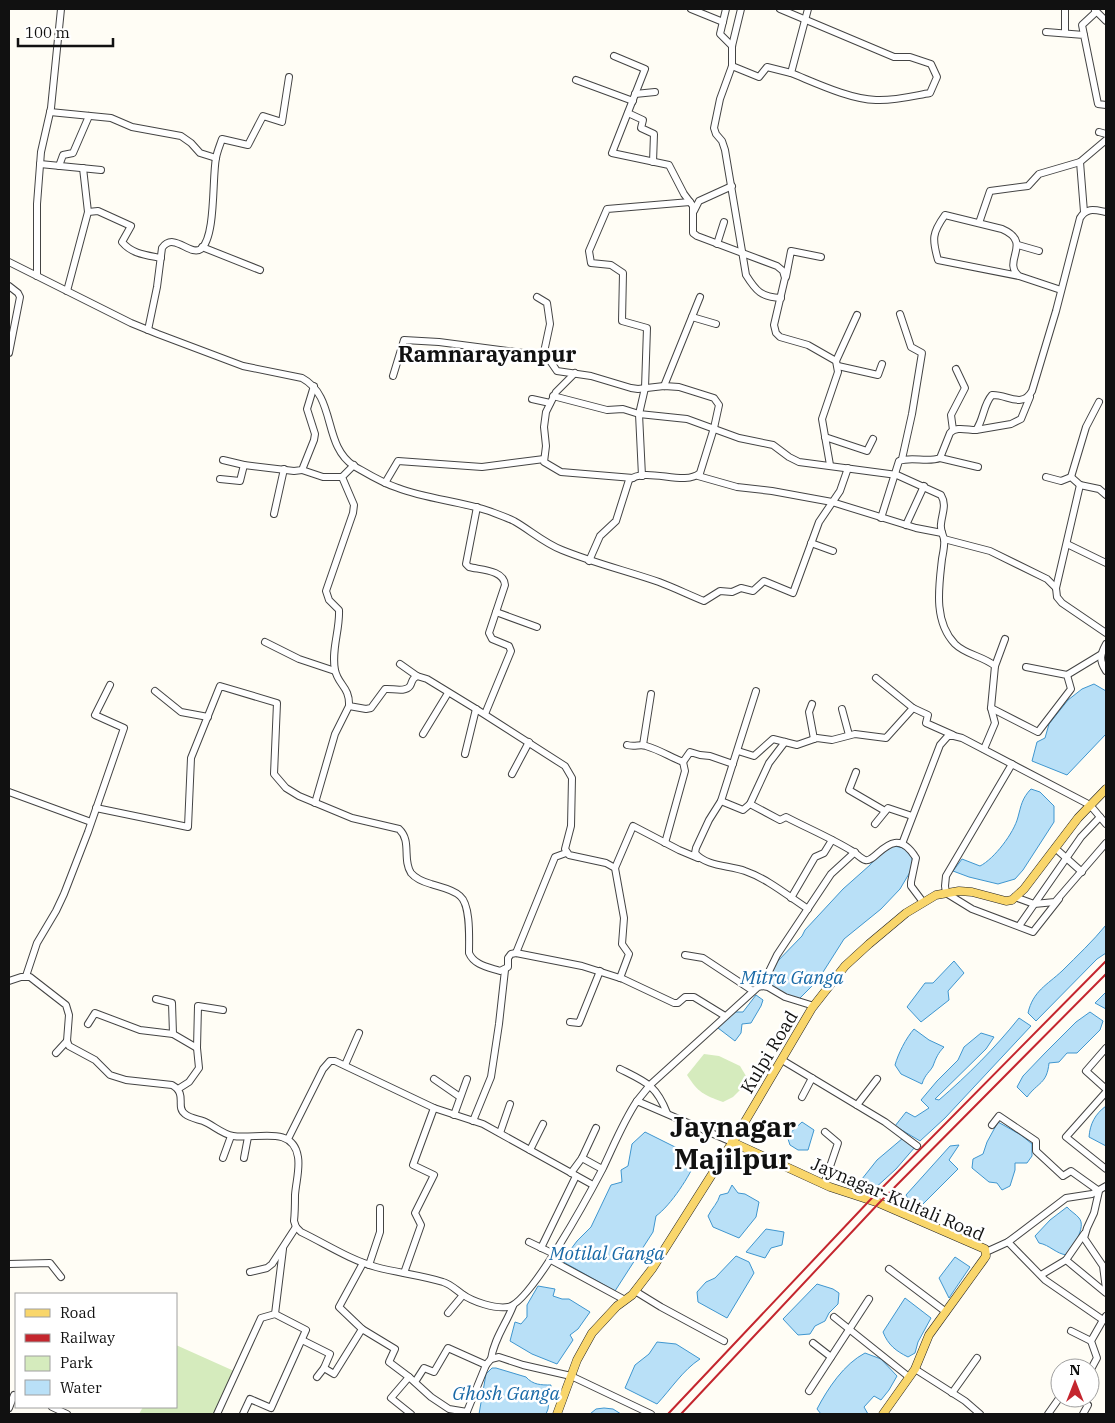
<svg xmlns="http://www.w3.org/2000/svg" width="1115" height="1423" viewBox="0 0 1115 1423" font-family="'IBM Plex Serif',serif">
<style>
.green{fill:#d5ebbd}
.water{fill:#b9e0f7;stroke:#3f96cf}
.lines{fill:none;stroke-linecap:round;stroke-linejoin:round}
.minor-casing{stroke:#444;stroke-width:8}
.major-casing{stroke:#222;stroke-width:9}
.minor{stroke:#fff;stroke-width:6}
.major{stroke:#f9d66b;stroke-width:8}
.rail{stroke:#c4262e;stroke-width:2}
.labels{text-anchor:middle;dominant-baseline:central;stroke-width:5;stroke-linejoin:round;paint-order:stroke}
.street-label{font-size:18px;fill:#111;stroke:#fff}
.water-label{font-size:19px;font-style:italic;fill:#1768a6;stroke:#fff}
.district-label{font-size:22px;font-weight:bold;fill:#111;stroke:#fff}
.town-label{font-size:28px;font-weight:bold;fill:#111;stroke:#fff}
</style>
<rect width="100%" height="100%" fill="#fffdf5"/>
<!-- green -->
<g class="green">
<path d="M704,1054L719,1056L740,1066L749,1081L733,1097L723,1102C703,1095 698,1092 687,1075Z"/>
<polygon points="176,1345 234,1371 214,1414 139,1414 143,1407 176,1407"/>
</g>
<!-- water -->
<g class="water">
<polygon points="1094,684 1106,691 1106,734 1067,775 1032,761 1037,742 1045,738 1049,724 1068,700 1082,689"/>
<path d="M1031,789L1040,792L1054,806V822L1023,870L1015,879L998,884L969,877L953,871L962,859L980,866C994,859 1014,833 1018,817C1021,806 1022,798 1031,789Z"/>
<polygon points="894,846 904,848 912,858 913,867 900,889 881,909 844,939 818,980 798,1000 773,989 767,983 772,967 802,936 805,930 843,889 870,865 880,853"/>
<path d="M1106,925V953L1097,959L1036,1021L1028,1013C1033,991 1047,985 1062,971C1077,956 1093,941 1106,925Z"/>
<polygon points="954,961 964,973 948,991 949,1000 921,1022 907,1007 925,983 933,983"/>
<polygon points="1106,992 1106,1009 1095,1003"/>
<polygon points="756,995 763,1000 761,1006 751,1023 742,1024 741,1033 735,1041 718,1028 732,1012 743,1012"/>
<path d="M1090,1012L1103,1021L1100,1030L1077,1053H1067L1059,1062L1049,1063C1047,1084 1038,1082 1027,1097L1017,1087L1023,1076L1045,1053L1076,1022Z"/>
<path d="M1019,1018L1031,1026L945,1118L920,1141L895,1126L906,1112L915,1117L929,1108L921,1100L937,1081L958,1060L964,1047L981,1033L994,1037L986,1049L935,1099L939,1100C968,1075 995,1048 1019,1018Z"/>
<path d="M914,1029L929,1040L944,1047C938,1053 936,1058 933,1066C930,1072 925,1074 922,1084L901,1074L895,1065C898,1054 906,1038 914,1029Z"/>
<path d="M1106,1106V1146L1089,1137C1090,1124 1095,1114 1106,1106Z"/>
<polygon points="802,1122 814,1130 808,1150 798,1150 790,1145 787,1136"/>
<polygon points="998,1122 1021,1135 1032,1144 1032,1156 1027,1163 1015,1163 1015,1170 1010,1186 1002,1190 997,1183 989,1182 972,1168 973,1159 983,1154 987,1142"/>
<path d="M645,1132L697,1158C690,1176 671,1205 656,1216L653,1232L615,1291L558,1259L571,1249L577,1241L591,1227L611,1185L622,1182L621,1170L628,1166L632,1144Z"/>
<polygon points="903,1138 915,1147 896,1169 873,1190 858,1184 877,1160"/>
<polygon points="959,1145 949,1160 958,1169 918,1209 911,1204 906,1195 950,1146"/>
<path d="M732,1185L738,1193L745,1194L759,1202L756,1217L739,1238L713,1227L708,1216C712,1208 718,1203 720,1195L728,1193Z"/>
<path d="M1067,1207C1070,1211 1076,1214 1079,1218C1087,1227 1072,1248 1067,1255C1056,1254 1050,1245 1039,1243L1035,1236L1050,1220Z"/>
<polygon points="766,1229 784,1232 782,1245 771,1248 765,1258 746,1252"/>
<polygon points="736,1256 749,1262 754,1273 727,1318 698,1302 697,1292 706,1282 715,1278"/>
<polygon points="955,1257 970,1267 949,1298 939,1278"/>
<polygon points="817,1284 833,1289 839,1293 838,1304 829,1313 825,1321 815,1326 810,1334 798,1335 783,1319"/>
<polygon points="538,1286 555,1289 553,1296 562,1299 569,1299 590,1312 578,1329 570,1335 573,1340 557,1364 532,1354 510,1341 515,1322 521,1324 527,1317 527,1305"/>
<path d="M905,1298L931,1318L918,1342L915,1353L908,1357C896,1351 888,1345 883,1332Z"/>
<path d="M657,1342L676,1344L700,1359C683,1370 671,1389 657,1404L625,1388L635,1365L649,1354Z"/>
<path d="M865,1353L881,1359L897,1376L889,1390L881,1400L874,1396L864,1407L868,1414H821L817,1409C828,1388 844,1364 865,1353Z"/>
<path d="M492,1368H496L526,1377C533,1385 541,1385 551,1385L548,1409L546,1414H479L486,1374Z"/>
<polygon points="604,1408 613,1409 621,1414 590,1414 596,1409"/>
</g>
<g class="lines">
<!-- minor casing -->
<g class="minor-casing">
<g id="minor">
<polyline points="691,9 723,22"/>
<polyline points="726,9 720,34 732,46"/>
<path d="M741,9L732,46V66L720,99L714,128L716,134L722,141L725,150L746,275C756,291 761,297 781,298"/>
<path d="M780,9L894,57H910L931,64L937,77L930,93C913,96 894,101 876,100C849,99 816,83 791,73"/>
<polyline points="1095,10 1106,21"/>
<polyline points="1046,32 1084,35 1098,104 1106,105"/>
<polyline points="1065,33 1065,9"/>
<polyline points="1084,35 1082,25 1096,12"/>
<polyline points="614,56 645,69 612,153 669,165 684,194 693,206 693,233 697,236 777,266 783,271 785,278 774,325 776,333 780,337 808,345 836,361 838,372 822,419 830,465"/>
<polyline points="732,66 759,77 767,67 791,73 808,9"/>
<polyline points="576,80 633,101"/>
<polyline points="635,94 655,92"/>
<polyline points="50,112 111,118 132,127 181,136 191,143 200,153 216,158"/>
<polyline points="628,113 643,120 641,128 654,134 653,162"/>
<polyline points="1099,132 1106,134"/>
<polyline points="40,164 101,170"/>
<polyline points="59,166 63,155 73,153 89,116"/>
<polyline points="694,211 699,201 732,186"/>
<path d="M88,212L98,211L131,226L122,242C132,254 146,255 161,258"/>
<polyline points="1084,212 1080,162 1106,140"/>
<polyline points="979,223 990,191 1028,186 1039,174 1080,162"/>
<polyline points="717,244 724,222"/>
<polyline points="1018,245 1039,251"/>
<polyline points="202,247 260,270"/>
<path d="M9,262L131,323L158,334L243,366L302,378C337,397 322,445 354,466C368,474 382,483 398,488C427,499 459,501 489,511C497,514 506,517 514,521C530,530 544,543 562,550C594,563 627,571 659,582C675,588 689,595 704,601L720,591L732,592L741,588L753,591L764,581L793,593L819,522L840,491L848,468"/>
<polyline points="37,276 37,204 41,152 51,108 61,9"/>
<path d="M1019,276L938,260C932,239 932,233 945,215L1002,229C1034,243 1001,261 1019,276L1061,290"/>
<polyline points="786,277 791,251 821,257"/>
<polyline points="9,286 18,293 20,297 9,353"/>
<polyline points="67,291 88,212 83,168"/>
<path d="M537,297L547,303L550,324L544,352L557,371L591,376L631,388L638,389L664,386L679,387L714,398L719,405L714,428L700,473C684,487 647,466 629,480L616,521L600,536L589,561"/>
<polyline points="900,314 911,347 922,353 912,414 902,459"/>
<polyline points="692,317 716,324"/>
<path d="M148,330L157,287L162,248C174,231 190,257 201,249C216,237 212,178 216,158C217,152 220,145 222,139L248,145L263,116L282,122L289,77"/>
<polyline points="836,361 857,315"/>
<polyline points="838,366 878,375 882,364"/>
<polyline points="575,373 556,392 546,412 544,427 546,446 544,462 561,472 633,478"/>
<polyline points="393,376 404,340 439,342 546,356"/>
<polyline points="664,386 700,297"/>
<path d="M553,396L607,410L623,409L639,414L687,419L739,438L773,445L789,457L799,462L897,475L941,495C947,505 942,513 941,524C940,530 943,534 944,539C945,545 943,553 942,559C939,586 933,621 955,644C966,655 983,656 995,666L991,708L995,723L984,749"/>
<polyline points="532,399 550,403"/>
<polyline points="953,430 951,415 965,388 956,369"/>
<polyline points="976,430 1011,424 1021,419 1030,397"/>
<polyline points="825,437 867,451 873,439"/>
<polyline points="940,458 978,467"/>
<polyline points="223,460 244,465 294,471 302,470 314,440 315,434 307,409 314,386"/>
<path d="M354,465L342,477L354,505L353,513L326,591L329,600L339,610C340,630 331,650 335,670C338,685 350,687 349,706L366,709L371,708L385,689C392,688 405,693 410,686C413,681 411,679 417,676L427,679L476,709L565,766L572,778L571,826L565,849L569,855L606,863L615,868L624,918L622,944L629,954L620,978"/>
<polyline points="302,470 323,477 342,477"/>
<polyline points="642,476 639,414 645,388 647,328 622,321 623,273 611,265 591,263 589,251 607,209 690,202"/>
<polyline points="698,476 737,487 772,491 832,502 916,528 942,533"/>
<polyline points="1046,477 1061,481 1071,477 1080,485 1099,489 1106,495"/>
<polyline points="1071,477 1086,427 1099,402"/>
<polyline points="220,479 240,481 244,465"/>
<polyline points="385,483 398,461 482,467 544,459"/>
<path d="M477,507L466,564L469,567C481,570 504,570 505,585L489,633L492,639L509,646L511,651L485,714"/>
<polyline points="274,514 284,469"/>
<path d="M881,518L899,461C912,456 927,463 940,458L950,433C956,426 967,430 976,430C984,419 983,405 992,395C1007,394 1022,409 1032,391L1056,311L1080,218C1087,207 1095,210 1106,212"/>
<polyline points="906,525 924,486"/>
<polyline points="944,539 990,551 1047,579 1056,588 1057,597 1062,603 1106,633"/>
<polyline points="811,543 833,551"/>
<polyline points="1067,544 1106,563"/>
<polyline points="1056,588 1080,485"/>
<polyline points="496,612 537,627"/>
<polyline points="265,642 299,659 335,671"/>
<path d="M1106,644C1100,655 1099,660 1106,671"/>
<polyline points="400,664 417,676"/>
<polyline points="995,666 1005,639"/>
<polyline points="1067,675 1100,655"/>
<polyline points="876,678 913,708"/>
<polyline points="155,691 181,712 208,717"/>
<path d="M756,691L721,801L709,820L696,848L695,853C707,867 729,865 745,871C768,879 788,896 808,909"/>
<polyline points="812,704 809,712 814,739"/>
<polyline points="991,708 1038,732 1071,689 1067,675 1026,667"/>
<polyline points="842,709 849,735"/>
<polyline points="423,734 448,693"/>
<path d="M627,745C634,747 641,744 646,746C660,750 670,757 683,762L690,752L700,755L710,756L733,764"/>
<polyline points="643,745 651,694"/>
<polyline points="738,751 754,756 773,739 797,745 817,738 832,740 855,734 886,738 913,708 928,715 926,723 953,735"/>
<polyline points="465,754 476,709"/>
<polyline points="1012,764 946,876 945,886 946,893 972,909 1033,932 1059,899"/>
<polyline points="856,772 849,790 885,811"/>
<polyline points="512,774 529,742"/>
<polyline points="9,792 91,822"/>
<path d="M721,801L743,810L750,804L780,820L786,817C807,828 831,838 852,851C856,853 860,858 865,860C876,864 893,821 916,858L911,882V886L923,902"/>
<polyline points="315,803 335,734 349,706"/>
<polyline points="750,804 769,763 785,742"/>
<path d="M96,808L188,827L191,758L220,686L277,703L274,774L286,788L299,796L352,818L399,829C412,841 402,859 411,873C416,879 424,882 431,884C440,887 453,889 460,896C471,905 469,939 469,953C474,965 488,967 500,971L508,967V958L511,954L516,953L582,966L623,979L674,1003H678L685,997H694L725,1016"/>
<polyline points="875,824 888,808 912,816"/>
<polyline points="665,843 685,771 683,762"/>
<polyline points="902,844 940,745 948,736 954,736 962,738 1090,805 1106,824"/>
<polyline points="1055,848 1082,872"/>
<polyline points="615,868 633,826 679,850 698,858"/>
<polyline points="1015,897 1034,904 1055,902 1106,843"/>
<polyline points="791,898 815,857 824,853 832,840"/>
<polyline points="1019,926 1081,837 1100,817"/>
<polyline points="516,953 555,857 566,853"/>
<polyline points="685,955 703,958 753,991"/>
<polyline points="26,976 37,943 56,911 64,894 88,832 124,728 95,715 110,685"/>
<path d="M9,981L21,977H30L66,1005L69,1015L67,1041L69,1046L95,1060L110,1075L126,1080L172,1085C188,1094 175,1107 185,1114C190,1118 197,1119 203,1121C213,1125 222,1134 233,1136C255,1140 293,1124 298,1157C300,1169 296,1182 295,1195C295,1203 295,1212 294,1221L296,1227L301,1232C326,1244 350,1260 376,1267C398,1273 421,1275 443,1282C450,1284 455,1289 462,1294C473,1302 495,1309 508,1307C531,1303 591,1191 603,1168C614,1145 623,1122 637,1101L732,1142"/>
<polyline points="762,986 777,955 831,874 855,852"/>
<polyline points="156,999 172,1003 173,1034 197,1048 199,1068 189,1082 178,1089"/>
<polyline points="570,1022 579,1023 600,971"/>
<polyline points="88,1024 95,1013 140,1030 173,1034"/>
<polyline points="197,1048 198,1006 223,1010"/>
<polyline points="1106,1048 1086,1071 1106,1089"/>
<polyline points="56,1053 67,1041"/>
<polyline points="782,1060 885,1122 917,1146"/>
<polyline points="345,1065 359,1033"/>
<path d="M620,1069C646,1082 656,1085 667,1113"/>
<polyline points="434,1079 460,1097"/>
<polyline points="1106,1092 1066,1137 1106,1169"/>
<polyline points="802,1097 812,1078"/>
<polyline points="637,1101 650,1085 758,987 762,986 768,987 785,997 814,1006"/>
<polyline points="857,1105 877,1079"/>
<polyline points="454,1115 467,1079"/>
<polyline points="473,1121 491,1077 499,1024 505,970"/>
<polyline points="992,1125 999,1116 1036,1141 1036,1151 1063,1176 1071,1171 1099,1191 1094,1213 1087,1228 1084,1238 1103,1266 1106,1289"/>
<polyline points="500,1133 510,1104"/>
<polyline points="288,1139 323,1069 330,1061 335,1061 434,1108 483,1124 593,1185"/>
<polyline points="530,1150 543,1124"/>
<polyline points="223,1158 231,1136"/>
<polyline points="244,1158 248,1137"/>
<polyline points="582,1158 602,1169"/>
<polyline points="571,1173 582,1158 596,1128"/>
<polyline points="824,1184 838,1143 825,1132"/>
<polyline points="529,1242 554,1254"/>
<polyline points="1008,1242 1045,1280 1103,1320 1106,1316"/>
<polyline points="541,1248 576,1176"/>
<polyline points="986,1252 1008,1242 1066,1198 1092,1194 1106,1186"/>
<polyline points="551,1260 625,1300"/>
<polyline points="1066,1260 1106,1293"/>
<polyline points="9,1264 50,1263 61,1277"/>
<polyline points="369,1265 380,1232 380,1208"/>
<polyline points="889,1269 946,1312"/>
<polyline points="250,1272 267,1268 272,1264 296,1227"/>
<polyline points="404,1273 421,1225 415,1213 434,1175 413,1165 434,1108"/>
<polyline points="1041,1275 1066,1260 1084,1234"/>
<polyline points="635,1291 661,1307 724,1341"/>
<polyline points="448,1313 463,1295"/>
<polyline points="275,1314 283,1249"/>
<polyline points="834,1317 909,1377"/>
<polyline points="362,1329 339,1307 363,1263"/>
<polyline points="1071,1331 1091,1341"/>
<polyline points="302,1340 330,1354 324,1368 334,1374 362,1329 395,1349 389,1362 409,1377 431,1397 449,1409 467,1412"/>
<polyline points="813,1343 831,1357"/>
<path d="M491,1359C494,1339 506,1324 513,1306"/>
<polyline points="915,1369 965,1401 980,1414"/>
<polyline points="1090,1371 1097,1358 1091,1341 1103,1320"/>
<polyline points="317,1377 324,1368"/>
<polyline points="409,1377 391,1398 411,1414"/>
<polyline points="415,1382 424,1368 434,1372 448,1348 486,1365"/>
<polyline points="809,1391 869,1299"/>
<polyline points="952,1393 977,1358"/>
<polyline points="1079,1398 1088,1405 1083,1414"/>
<polyline points="52,1407 67,1414"/>
<polyline points="9,1408 14,1395"/>
<polyline points="217,1414 261,1318 275,1314 306,1330 271,1408 250,1399 243,1414"/>
<polyline points="466,1414 486,1365 491,1359 499,1357 523,1365 571,1376 651,1414"/>
<polyline points="1048,1414 1060,1397"/>
</g>
</g>
<!-- major casing -->
<g class="major-casing">
<g id="major">
<polyline points="732,1142 830,1187 879,1203 985,1249 986,1256 984,1259 929,1335 915,1369 883,1414"/>
<polyline points="557,1414 577,1360 592,1333 617,1306 632,1295 652,1269 737,1135 812,1008 845,966 869,944 906,913 936,895 959,891 972,892 1006,901 1012,900 1024,889 1078,818 1106,789"/>
</g>
</g>
<!-- minor -->
<use href="#minor" class="minor"/>
<!-- major -->
<use href="#major" class="major"/>
<!-- rail -->
<g class="rail">
<polyline points="668,1414 870,1200 1106,961"/>
<polyline points="681,1414 879,1203 1106,974"/>
</g>
</g>
<g class="labels">
<!-- street labels -->
<g class="street-label">
<text transform="translate(769 1052) rotate(-59)">Kulpi Road</text>
<text transform="translate(898 1199) rotate(23)">Jaynagar-Kultali Road</text>
</g>
<!-- water labels -->
<g class="water-label">
<text x="792" y="977">Mitra Ganga</text>
<text x="607" y="1253">Motilal Ganga</text>
<text x="506" y="1393">Ghosh Ganga</text>
</g>
<!-- district labels -->
<g class="district-label">
<text x="487" y="353">Ramnarayanpur</text>
</g>
<!-- town labels -->
<g class="town-label">
<text x="733" y="1126">Jaynagar<tspan x="733" dy="32">Majilpur</tspan></text>
</g>
</g>
<!-- border -->
<rect width="1115" height="1423" fill="none" stroke="#111111" stroke-width="20"/>
<!-- legend -->
<rect x="15" y="1293" width="162" height="115" fill="#ffffff" stroke="#a0a0a0"/>
<rect x="25" y="1309" width="25" height="8" fill="#f9d66b" stroke="#a0a0a0"/>
<text x="60" y="1318" font-size="15" fill="#111111">Road</text>
<rect x="25" y="1334" width="25" height="8" fill="#c4262e" stroke="#a0a0a0"/>
<text x="60" y="1343" font-size="15" fill="#111111">Railway</text>
<rect x="25" y="1356" width="25" height="15" fill="#d5ebbd" stroke="#a0a0a0"/>
<text x="60" y="1368" font-size="15" fill="#111111">Park</text>
<rect x="25" y="1380" width="25" height="15" fill="#b9e0f7" stroke="#a0a0a0"/>
<text x="60" y="1393" font-size="15" fill="#111111">Water</text>
<!-- north arrow -->
<g transform="translate(1075 1383)"><circle r="24" fill="#ffffff" stroke="#a0a0a0"/>
<path d="M0-4L9 19L0 12L-9 19Z" fill="#c4262e"/>
<text y="-8" font-size="14" font-weight="bold" text-anchor="middle" fill="#111111">N</text>
</g>
<!-- scale -->
<path d="M18 38v8h95v-8" fill="none" stroke="#111111" stroke-width="2.5"/>
<text x="25" y="38" font-size="15" fill="#111111" stroke="#ffffff" stroke-width="4" paint-order="stroke">100 m</text>
</svg>
